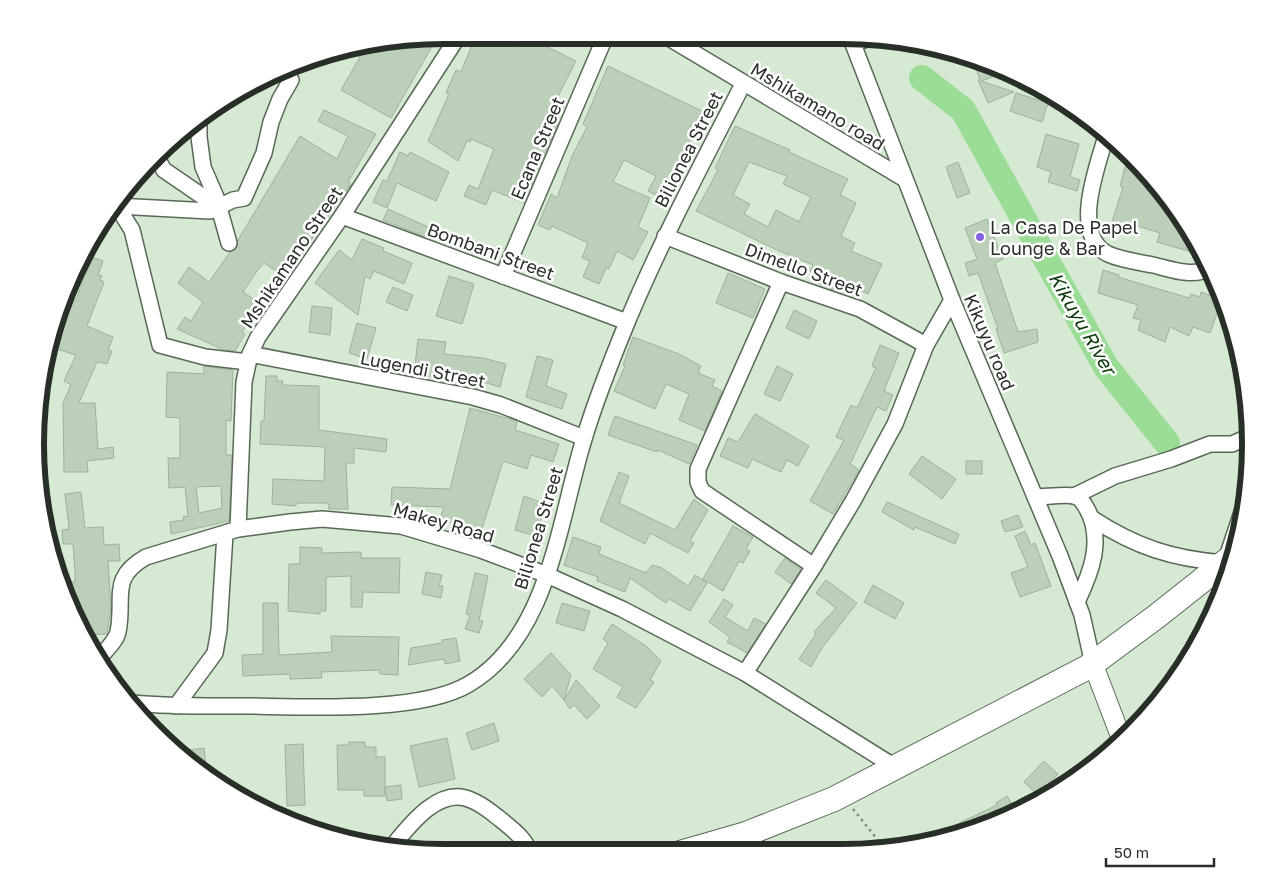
<svg xmlns="http://www.w3.org/2000/svg" width="1286" height="888" viewBox="0 0 1286 888" font-family="'Golos Text',sans-serif">
<style>
.lines{fill:none;stroke-linecap:round;stroke-linejoin:round}
.river{stroke:#9bdc96;stroke-width:26}
.building{fill:#bbcfb9;stroke:#9eb19c;fill-rule:evenodd}
.minor-casing{stroke:#586a56;stroke-width:18}
.tertiary-casing{stroke:#586a56;stroke-width:21}
.trunk-casing{stroke:#586a56;stroke-width:26}
.path{stroke:#7e8c7c;stroke-width:2.5;stroke-dasharray:2.5 4;stroke-linecap:butt}
.minor{stroke:#fff;stroke-width:15}
.tertiary{stroke:#fff;stroke-width:19}
.trunk{stroke:#fff;stroke-width:24}
.poi-dot{fill:#8563de;stroke:#fff;stroke-width:2}
.labels{text-anchor:middle;dominant-baseline:central;stroke-width:5;stroke-linejoin:round;paint-order:stroke}
.street-label{font-size:18px;fill:#272f26;stroke:#fff}
.poi-label{font-size:18px;fill:#272f26;stroke:#fff;text-anchor:start}
.water-label{font-size:19px;font-style:italic;fill:#093708;stroke:#fff}
.rim{fill:none;stroke:#272f26;stroke-width:6}
</style>
<rect width="100%" height="100%" fill="#d5e9d3"/>
<g class="lines">
<!-- river -->
<polyline class="river" points="922,78 963,110 1106,367 1167,443"/>
</g>
<!-- building -->
<g class="building">
<polygon points="476,35 493,35 518,47 524,35 576,61 548,116 559,122 524,203 492,190 486,205 464,196 469,185 478,189 494,149 471,139 470,142 467,141 458,161 428,141 449,94 446,93 456,70 461,72"/>
<polygon points="438,36 391,118 341,90 360,57 355,54 361,46"/>
<polygon points="974,63 1003,73 981,81 1014,92 988,103 978,80 980,80"/>
<polygon points="608,66 704,112 689,143 692,144 664,199 648,191 656,176 624,160 613,182 650,198 638,227 648,232 633,260 617,251 609,269 606,268 599,284 583,277 590,261 582,258 588,243 552,226 550,230 538,225 551,194 557,198 572,156 587,127 583,124"/>
<polygon points="1016,93 1048,103 1042,122 1010,111"/>
<polygon points="324,110 376,134 348,182 351,184 325,221 323,219 299,262 287,278 264,263 257,271 243,292 261,304 242,332 245,334 235,351 224,350 177,329 185,317 191,321 203,302 178,283 189,267 209,282 230,252 236,249 238,240 300,136 337,159 348,136 318,121"/>
<path d="M735,126L790,150L789,152L848,179L840,195L856,203L841,236L855,243L851,251L882,264L868,294L837,279L833,290L811,280L813,273L810,271L813,265L775,249L696,211L718,170L715,168ZM749,162L787,176L783,184L811,197L799,222L776,210L768,227L744,214L750,204L733,195Z"/>
<polygon points="1046,134 1079,144 1070,177 1080,180 1077,191 1048,182 1051,172 1037,167"/>
<polygon points="400,152 408,156 410,152 449,172 436,201 397,183 387,208 373,202 383,180 387,181"/>
<polygon points="958,162 970,193 957,198 946,167"/>
<polygon points="1125,167 1146,173 1170,202 1168,207 1176,210 1182,217 1202,255 1157,242 1160,233 1125,222 1124,226 1112,222 1123,187 1120,186"/>
<polygon points="388,209 437,231 433,240 383,220"/>
<polygon points="987,219 1003,259 995,263 1018,332 1037,329 1038,342 1004,353 996,329 998,329 978,273 969,276 965,263 977,259 965,228"/>
<polygon points="362,239 384,248 383,251 412,263 404,284 374,271 370,279 365,276 358,315 315,283 339,250 352,260"/>
<polygon points="92,257 103,261 98,275 102,276 100,280 104,282 87,326 113,337 108,350 112,351 107,364 97,362 79,403 95,403 98,449 113,447 114,458 87,461 88,472 64,472 63,403 71,385 64,381 76,355 50,347 68,297 76,300"/>
<polygon points="1103,270 1119,275 1118,277 1189,298 1191,294 1200,297 1201,292 1222,300 1210,333 1193,327 1189,336 1170,327 1165,342 1138,330 1141,320 1133,318 1138,305 1098,293"/>
<polygon points="728,273 765,289 753,318 716,303"/>
<polygon points="449,276 474,284 462,324 436,316"/>
<polygon points="393,287 413,295 407,311 386,302"/>
<polygon points="312,306 332,308 330,335 309,332"/>
<polygon points="794,310 817,321 809,339 786,328"/>
<polygon points="357,323 376,328 367,359 349,353"/>
<polygon points="633,337 679,354 701,366 698,373 715,380 712,386 722,391 705,431 679,420 689,394 666,384 655,409 614,391 625,366 623,365"/>
<polygon points="418,339 446,342 444,354 483,358 506,364 500,387 480,381 481,376 442,372 442,378 414,374"/>
<polygon points="880,345 899,353 884,391 893,395 886,411 877,407 850,464 859,470 833,514 810,501 844,440 836,437 851,405 857,408 876,368 872,366"/>
<polygon points="537,356 553,360 546,386 567,394 562,409 526,397"/>
<path d="M204,366L233,370L231,421L226,420V455H232L229,521L171,534L170,522L184,520L183,517L188,516L185,487L169,488L168,458H180V418L166,417L167,372L204,374ZM221,486L222,508L199,513L196,487Z"/>
<polygon points="777,366 793,374 780,401 764,394"/>
<polygon points="266,376 277,376 277,381 283,381 282,385 319,386 319,430 387,439 386,452 354,448 354,463 346,463 348,509 329,509 328,503 296,503 296,506 272,504 273,479 324,481 325,447 260,444 261,421 264,421"/>
<polygon points="470,408 517,421 515,430 559,444 553,462 531,455 527,469 503,461 481,532 440,519 444,507 391,505 392,487 450,489"/>
<polygon points="755,414 809,446 798,466 787,460 781,472 752,459 748,468 720,456 728,438 738,442"/>
<polygon points="615,416 697,445 689,464 658,450 657,452 608,435"/>
<polygon points="922,456 956,479 942,499 909,474"/>
<rect x="966" y="461" width="16" height="13"/>
<polygon points="619,472 629,476 619,503 675,530 694,499 708,510 690,541 694,543 688,553 650,533 645,544 600,521"/>
<polygon points="81,492 85,528 103,527 104,545 119,544 120,561 108,561 111,608 107,634 85,635 77,625 74,602 72,602 71,582 75,582 75,571 73,544 63,544 62,530 69,529 65,494"/>
<polygon points="524,496 543,503 539,516 542,517 536,536 515,530"/>
<polygon points="887,502 959,534 955,544 915,527 914,530 882,512"/>
<polygon points="1018,515 1023,527 1005,532 1001,521"/>
<polygon points="733,526 753,537 746,549 750,551 743,563 739,561 723,591 703,579"/>
<polygon points="1025,531 1031,545 1035,543 1051,586 1020,597 1011,573 1028,567 1015,536"/>
<polygon points="573,537 601,547 599,554 646,573 652,565 662,568 688,586 695,575 707,583 690,611 669,599 666,603 630,578 625,592 597,581 598,577 564,565"/>
<polygon points="300,547 322,548 322,553 361,552 361,558 400,558 399,593 363,592 362,607 351,607 351,576 326,577 326,611 320,611 320,614 288,611 289,564 300,564"/>
<polygon points="785,558 801,569 791,584 775,572"/>
<polygon points="426,572 442,575 439,586 443,586 441,598 422,594"/>
<polygon points="475,573 488,576 479,620 483,621 479,633 465,629 470,615 466,614"/>
<polygon points="826,580 857,603 822,648 811,667 799,659 816,634 814,632 836,608 816,593"/>
<polygon points="873,585 904,603 895,619 864,602"/>
<polygon points="724,599 733,605 725,617 748,631 754,618 766,624 747,653 727,642 730,637 709,622"/>
<polygon points="263,603 278,603 279,655 332,652 331,636 399,637 398,675 380,674 380,670 321,672 322,678 290,679 290,674 243,676 242,655 263,654"/>
<polygon points="562,603 590,611 584,631 556,623"/>
<polygon points="612,624 646,646 661,661 650,680 654,682 636,708 617,697 623,687 593,669 608,643 603,639"/>
<polygon points="456,638 460,661 445,664 444,659 408,665 411,648 442,643 442,640"/>
<polygon points="551,653 571,675 564,700 552,686 542,697 524,679"/>
<polygon points="576,680 600,706 587,719 574,705 570,709 564,700"/>
<polygon points="494,723 499,741 472,750 466,733"/>
<polygon points="447,738 455,779 419,787 410,746"/>
<polygon points="349,742 365,742 365,747 376,747 376,757 385,757 385,796 364,796 364,790 338,790 337,745 349,745"/>
<polygon points="303,744 305,805 287,806 285,745"/>
<polygon points="204,748 207,776 177,752"/>
<polygon points="1044,761 1058,774 1038,795 1024,782"/>
<polygon points="401,785 402,799 387,801 385,787"/>
<polygon points="1007,796 1017,813 954,834 951,827 997,805 996,803"/>
</g>
<g class="lines">
<!-- minor casing -->
<g class="minor-casing">
<g id="minor">
<polyline points="664,35 903,178"/>
<polyline points="850,36 952,300 1060,556 1082,615 1093,664"/>
<polyline points="853,44 869,38"/>
<polyline points="199,119 199,137 203,167 216,197 229,243"/>
<path d="M1106,136C1098,165 1070,235 1108,254C1121,260 1139,262 1153,265C1170,269 1193,278 1210,268"/>
<polyline points="156,157 164,170 218,207"/>
<polyline points="117,206 210,211 233,200 244,198 264,153 271,122 280,99 291,80"/>
<polyline points="117,206 132,230 160,345 205,357 248,362"/>
<polyline points="342,216 627,322"/>
<polyline points="665,236 781,282 860,309 926,345"/>
<polyline points="503,276 606,35"/>
<polyline points="781,282 698,469 698,482 702,491 814,566"/>
<polyline points="250,354 473,397 501,405 584,438"/>
<polyline points="1074,496 1115,476 1171,459 1210,444 1232,444 1250,436"/>
<path d="M1035,497C1045,497 1066,494 1074,496C1081,497 1084,504 1087,509C1104,540 1091,573 1077,602"/>
<path d="M1093,519C1136,547 1173,559 1225,563L1245,503"/>
<polyline points="238,529 244,382 250,354 258,337 342,216 459,35"/>
<path d="M100,657C106,650 116,641 118,632C125,597 109,578 146,557L238,529L290,522L322,519L401,526L481,550L547,575L622,609L745,673L895,767"/>
<polyline points="745,673 814,566 853,501 895,424 926,345 952,300"/>
<path d="M133,703C172,707 211,706 250,706C307,707 421,713 469,684C549,637 559,520 584,439C596,399 612,359 628,320C662,239 703,162 743,84"/>
<polyline points="176,706 215,653 219,630 225,534"/>
<path d="M391,848C408,827 439,785 471,800C482,804 491,812 500,819C512,829 525,838 530,853"/>
</g>
</g>
<!-- tertiary casing -->
<g class="tertiary-casing">
<polyline id="tertiary" points="1093,664 1122,740"/>
</g>
<!-- trunk casing -->
<g class="trunk-casing">
<polyline id="trunk" points="680,853 746,834 834,799 1088,667 1157,616 1234,555"/>
</g>
<!-- path -->
<polyline class="path" points="853,809 885,849"/>
<!-- minor -->
<use href="#minor" class="minor"/>
<!-- tertiary -->
<use href="#tertiary" class="tertiary"/>
<!-- trunk -->
<use href="#trunk" class="trunk"/>
</g>
<!-- markers -->
<circle class="poi-dot" cx="980" cy="237" r="5"/>
<g class="labels">
<!-- street labels -->
<g class="street-label">
<text transform="translate(818 106) rotate(31)">Mshikamano road</text>
<text transform="translate(537 148) rotate(-67)">Ecana Street</text>
<text transform="translate(688 149) rotate(-63)">Bilionea Street</text>
<text transform="translate(491 251) rotate(20)">Bombani Street</text>
<text transform="translate(291 257) rotate(-56)">Mshikamano Street</text>
<text transform="translate(804 269) rotate(20)">Dimello Street</text>
<text transform="translate(990 342) rotate(67)">Kikuyu road</text>
<text transform="translate(423 369) rotate(11)">Lugendi Street</text>
<text transform="translate(444 522) rotate(16)">Makey Road</text>
<text transform="translate(538 528) rotate(-73)">Bilionea Street</text>
</g>
<!-- poi labels -->
<g class="poi-label">
<text x="990" y="227">La Casa De Papel<tspan x="990" dy="21">Lounge &amp; Bar</tspan></text>
</g>
<!-- water labels -->
<g class="water-label">
<text transform="translate(1083 323) rotate(60)">Kikuyu River</text>
</g>
</g>
<!-- crop -->
<path d="M0 0H1286V888H0ZM444 44H842A400 400 0 0 1 1242 444V444A400 400 0 0 1 842 844H444A400 400 0 0 1 44 444V444A400 400 0 0 1 444 44Z" fill="#fff" fill-rule="evenodd"/>
<path class="rim" d="M444 44H842A400 400 0 0 1 1242 444V444A400 400 0 0 1 842 844H444A400 400 0 0 1 44 444V444A400 400 0 0 1 444 44Z"/>
<!-- scale -->
<path d="M1106 858v8h108v-8" fill="none" stroke="#272f26" stroke-width="2.5"/>
<text x="1114" y="858" font-size="15" fill="#272f26" stroke="#ffffff" stroke-width="4" paint-order="stroke">50 m</text>
</svg>
